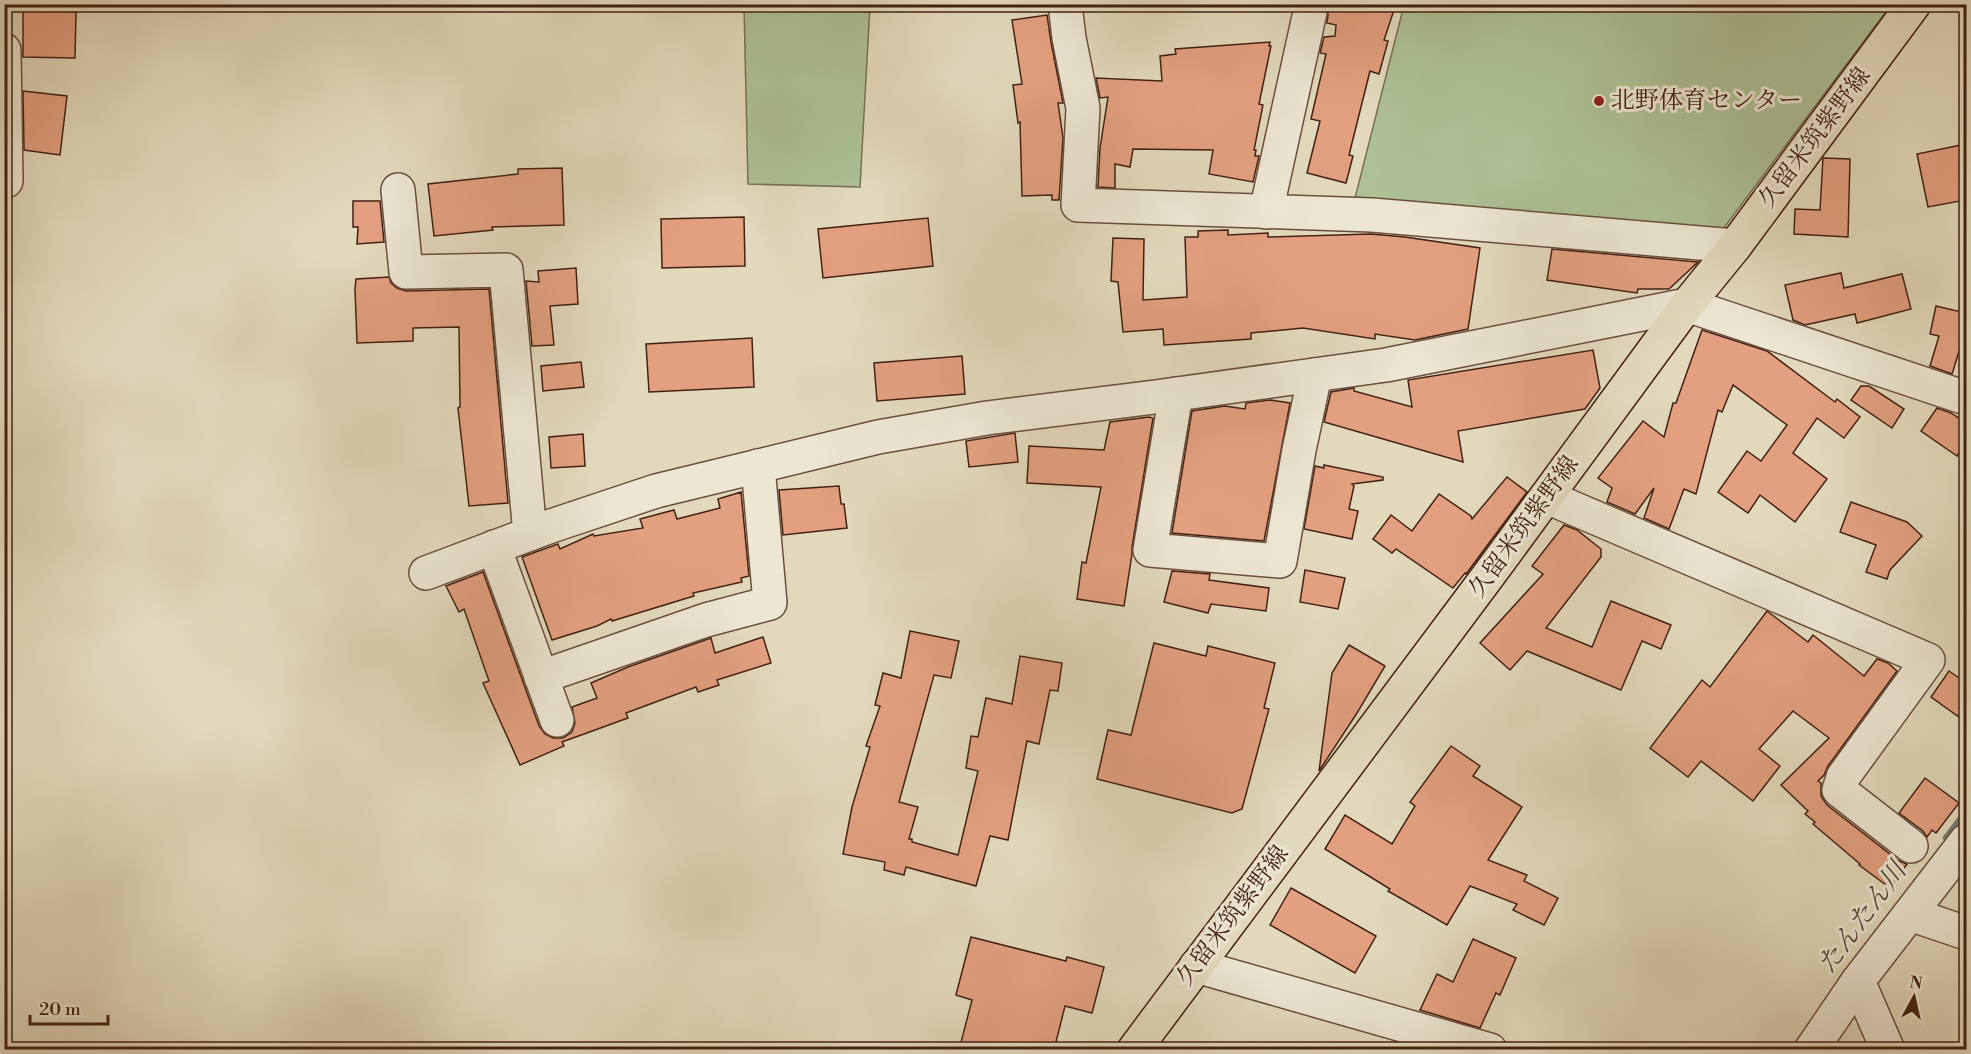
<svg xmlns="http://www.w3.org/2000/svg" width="1971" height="1054" viewBox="0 0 1971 1054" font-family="'Libre Bodoni','Noto Serif JP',serif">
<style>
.green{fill:#adc096;stroke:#787054;stroke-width:1.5}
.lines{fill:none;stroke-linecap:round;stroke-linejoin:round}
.stream{stroke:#747d70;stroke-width:8}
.building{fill:#e3a080;stroke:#432113;stroke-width:1.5}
.minor-casing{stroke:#6b4f3d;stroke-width:36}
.major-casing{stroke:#432113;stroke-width:36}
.minor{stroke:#ece6d3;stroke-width:33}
.major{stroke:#e2d9bc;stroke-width:33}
.poi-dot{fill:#8f2418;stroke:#ece6d3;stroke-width:2}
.labels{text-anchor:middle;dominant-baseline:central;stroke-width:6;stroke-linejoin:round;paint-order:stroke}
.poi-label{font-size:24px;fill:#432113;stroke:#ece6d3;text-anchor:start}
.street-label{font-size:24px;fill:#432113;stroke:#ece6d3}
.water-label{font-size:26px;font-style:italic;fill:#58473a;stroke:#ece6d3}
</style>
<rect width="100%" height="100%" fill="#e2d9bc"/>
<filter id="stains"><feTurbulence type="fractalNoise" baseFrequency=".00333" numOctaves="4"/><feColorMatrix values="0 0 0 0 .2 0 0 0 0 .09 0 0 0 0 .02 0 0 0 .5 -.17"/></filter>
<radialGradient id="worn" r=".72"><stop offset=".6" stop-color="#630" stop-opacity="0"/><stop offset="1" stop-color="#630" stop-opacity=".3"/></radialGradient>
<!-- green -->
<g class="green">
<polygon points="744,5 870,5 860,187 748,184"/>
<polygon points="1404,5 1891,5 1714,241 1355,198"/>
</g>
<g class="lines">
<!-- stream -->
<polyline class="stream" points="1947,838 1966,813"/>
</g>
<!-- building -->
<g class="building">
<polygon points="1327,4 1396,4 1384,40 1388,41 1379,74 1370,71 1349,155 1353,156 1346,183 1307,173 1320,121 1311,119 1326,54 1320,53 1324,37 1335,36 1336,25 1327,23 1328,15"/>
<polygon points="23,11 76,12 75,58 23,57"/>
<polygon points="1047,15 1051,42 1063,103 1058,103 1063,138 1059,200 1052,200 1052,195 1022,196 1020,122 1018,123 1013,85 1022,84 1012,20"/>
<polygon points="1270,42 1269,46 1271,46 1259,104 1263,105 1254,150 1256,150 1255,156 1259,156 1253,182 1209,174 1213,150 1133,149 1130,167 1115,164 1115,188 1098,187 1100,148 1108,97 1100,98 1096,78 1162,81 1160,56 1176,54 1175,49"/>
<polygon points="23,91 67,96 60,155 24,150"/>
<polygon points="1966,144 1966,200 1928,207 1917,154"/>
<polygon points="1823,158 1850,159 1848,237 1794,234 1795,209 1820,210"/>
<polygon points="562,168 564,225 492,227 493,230 434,236 428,184 518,174 518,169"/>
<polygon points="353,201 380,201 384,242 357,244 358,227 353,227"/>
<polygon points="744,217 745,266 662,268 661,219"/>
<polygon points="928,218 933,266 823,278 818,229"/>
<polygon points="1228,230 1228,235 1268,233 1268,237 1371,234 1405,237 1480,248 1468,329 1415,340 1375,334 1375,339 1303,328 1251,333 1251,339 1164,345 1163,329 1123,332 1118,282 1111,281 1113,238 1144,239 1143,300 1187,297 1185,237 1198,237 1198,231"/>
<polygon points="1552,249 1698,262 1669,289 1638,289 1637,293 1547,280"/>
<polygon points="576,268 578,304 550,306 554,345 532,346 526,281 539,282 538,271"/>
<polygon points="1841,273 1844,288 1902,274 1911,309 1857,323 1855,314 1805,325 1793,320 1785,285"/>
<polygon points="389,277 391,283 397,288 406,291 489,289 508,503 469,506 458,408 460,407 459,327 413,328 413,341 357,343 355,289 356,279"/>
<polygon points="1936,306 1966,313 1966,343 1962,342 1952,374 1930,366 1939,336 1930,334"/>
<polygon points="1702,330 1767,351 1835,402 1837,399 1860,417 1844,438 1817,418 1793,453 1827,479 1795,522 1760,495 1748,513 1718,492 1747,451 1761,461 1787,425 1733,385 1722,412 1718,410 1696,494 1684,489 1669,529 1644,518 1654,488 1635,514 1607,502 1612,488 1598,478 1643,421 1664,437 1673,403 1676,403"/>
<polygon points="752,338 754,387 649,392 646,344"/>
<polygon points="1593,350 1600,388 1585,409 1458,431 1463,462 1324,422 1331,392 1354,388 1354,391 1412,407 1408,380"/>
<polygon points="962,356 965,394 877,401 874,363"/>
<polygon points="581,362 584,387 543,391 541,366"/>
<polygon points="1861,386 1869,386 1904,409 1892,428 1851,400"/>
<polygon points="1270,400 1290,403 1264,541 1172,533 1192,411 1225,406 1245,409 1246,403"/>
<polygon points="1937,408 1951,413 1966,423 1966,443 1957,456 1921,431"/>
<polygon points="1149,417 1153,418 1132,547 1132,554 1124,606 1077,599 1082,562 1086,563 1101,487 1027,483 1029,446 1104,450 1110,422"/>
<polygon points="1015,433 1018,462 969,467 966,441"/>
<polygon points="583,434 585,466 551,468 549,437"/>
<polygon points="1324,465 1383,477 1383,480 1352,484 1354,486 1349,509 1358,511 1352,539 1304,529 1315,466 1324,468"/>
<polygon points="1507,477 1527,492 1466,574 1465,573 1453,588 1396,549 1392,553 1373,539 1391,515 1412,531 1439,494 1471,516 1472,519"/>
<polygon points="839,486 841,504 844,504 847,528 783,535 779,490"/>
<polygon points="741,492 749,576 741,578 742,582 693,593 694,596 612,621 611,619 597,626 552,640 522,557 558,544 560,549 593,534 594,536 643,528 640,519 674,510 677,519 720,508 718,499"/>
<polygon points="1851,502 1907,522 1922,536 1890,570 1887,579 1866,572 1876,545 1840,532"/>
<polygon points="1564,525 1577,530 1601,549 1601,557 1546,628 1592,647 1611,601 1671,625 1661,649 1642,641 1621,690 1527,651 1510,670 1480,643 1543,574 1532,566"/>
<polygon points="1305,570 1345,578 1338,609 1300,602"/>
<polygon points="1172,571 1210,574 1209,580 1269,588 1266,611 1211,604 1208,613 1164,602"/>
<polygon points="483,572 539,726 545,734 553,738 563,738 572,732 575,723 572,707 597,698 591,683 628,667 711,638 715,653 763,637 771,663 717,680 719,685 698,692 696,687 626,713 628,718 562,742 564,746 520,765 483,683 489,681 464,609 459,612 446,586"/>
<polygon points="1767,611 1808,642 1813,635 1864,676 1877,659 1888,663 1897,671 1828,766 1824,775 1818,781 1821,783 1821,796 1827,805 1899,861 1907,864 1890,888 1859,865 1860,864 1813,824 1815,822 1805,814 1808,811 1781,785 1829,738 1793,711 1759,749 1780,766 1753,801 1701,761 1688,777 1650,748 1702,680 1710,687"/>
<polygon points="910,631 959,641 951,678 934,675 899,802 918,807 909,839 912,839 912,842 958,855 978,771 966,768 971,736 978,737 986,698 1012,704 1020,656 1062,663 1058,691 1050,690 1039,744 1027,741 1008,840 990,836 976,886 906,867 904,875 884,870 885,862 843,854 852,807 870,747 866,746 880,706 875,705 883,673 901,678"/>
<polygon points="1154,643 1206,656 1208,646 1275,663 1264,708 1269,709 1242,809 1232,813 1097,779 1108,730 1131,735"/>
<polygon points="1349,645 1385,666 1357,713 1319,771 1332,673"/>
<polygon points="1949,671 1966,683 1966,722 1931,697"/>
<polygon points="1451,746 1480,766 1473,776 1522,807 1488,860 1527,875 1524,881 1558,898 1544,925 1513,910 1517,904 1470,886 1447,925 1388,891 1390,889 1325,849 1345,815 1392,844 1415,806 1410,802"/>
<polygon points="1925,778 1959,803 1936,833 1932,830 1927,837 1923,831 1899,813"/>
<polygon points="1291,888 1376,936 1355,973 1270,925"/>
<polygon points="971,937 1066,961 1067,957 1104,967 1092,1013 1065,1006 1054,1050 959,1050 972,1000 956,995"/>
<polygon points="1473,939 1516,958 1500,995 1496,993 1480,1028 1420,1010 1437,974 1453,982"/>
</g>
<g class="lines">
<!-- minor casing -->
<g class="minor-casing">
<g id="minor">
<polyline points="1065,4 1069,38 1083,108 1078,205 1372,215 1735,246"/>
<polyline points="4,50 6,181"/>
<polyline points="398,190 406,272 506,270 530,534"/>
<polyline points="1266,212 1310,12"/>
<polyline points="1176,394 1150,550 1280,561 1299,450 1315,375"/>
<polyline points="1547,497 1928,660 1843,777 1839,790 1911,846"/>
<polyline points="494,547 557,720"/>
<polyline points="426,573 551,526 656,491 878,437 987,418 1155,397 1386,365 1687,305 1966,398"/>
<polyline points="541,677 706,620 770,603 758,466"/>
<polyline points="1910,914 1966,933"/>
<polyline points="1196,966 1490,1050"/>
<polyline points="1858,981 1888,1050"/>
<polyline points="1811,1050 1858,981 1966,841"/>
</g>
</g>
<!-- major casing -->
<g class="major-casing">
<polyline id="major" points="1134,1050 1488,576 1687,305 1735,246 1914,4"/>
</g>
<!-- minor -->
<use href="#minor" class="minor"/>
<!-- major -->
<use href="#major" class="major"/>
</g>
<!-- markers -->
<circle class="poi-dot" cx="1599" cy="101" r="6"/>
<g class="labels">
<!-- poi labels -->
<g class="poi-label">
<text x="1611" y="101">北野体育センター</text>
</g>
<!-- street labels -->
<g class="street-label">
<text transform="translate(1815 138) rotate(-53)">久留米筑紫野線</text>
<text transform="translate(1524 527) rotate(-54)">久留米筑紫野線</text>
<text transform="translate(1233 916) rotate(-53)">久留米筑紫野線</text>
</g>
<!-- water labels -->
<g class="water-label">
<text transform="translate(1862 918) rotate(-54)">たんたん川</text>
</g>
</g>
<!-- margin -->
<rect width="1971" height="1054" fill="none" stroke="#e2d9bc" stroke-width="24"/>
<rect x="6" y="6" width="1959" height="1042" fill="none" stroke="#432113" stroke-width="3"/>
<rect x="12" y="12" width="1947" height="1030" fill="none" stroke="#432113" stroke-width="1.5"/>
<!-- north arrow -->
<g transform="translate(1914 997) rotate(8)" stroke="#ece6d3" stroke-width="4.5" paint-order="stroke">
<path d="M0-4.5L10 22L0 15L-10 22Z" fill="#432113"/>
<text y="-9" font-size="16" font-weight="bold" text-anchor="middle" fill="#432113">N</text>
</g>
<!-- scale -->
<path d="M30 1015v9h78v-9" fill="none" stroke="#432113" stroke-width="3"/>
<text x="39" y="1015" font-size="18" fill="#432113" stroke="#ece6d3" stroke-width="4.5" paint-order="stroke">20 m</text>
<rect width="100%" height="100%" filter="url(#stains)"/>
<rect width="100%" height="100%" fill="url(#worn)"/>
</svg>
